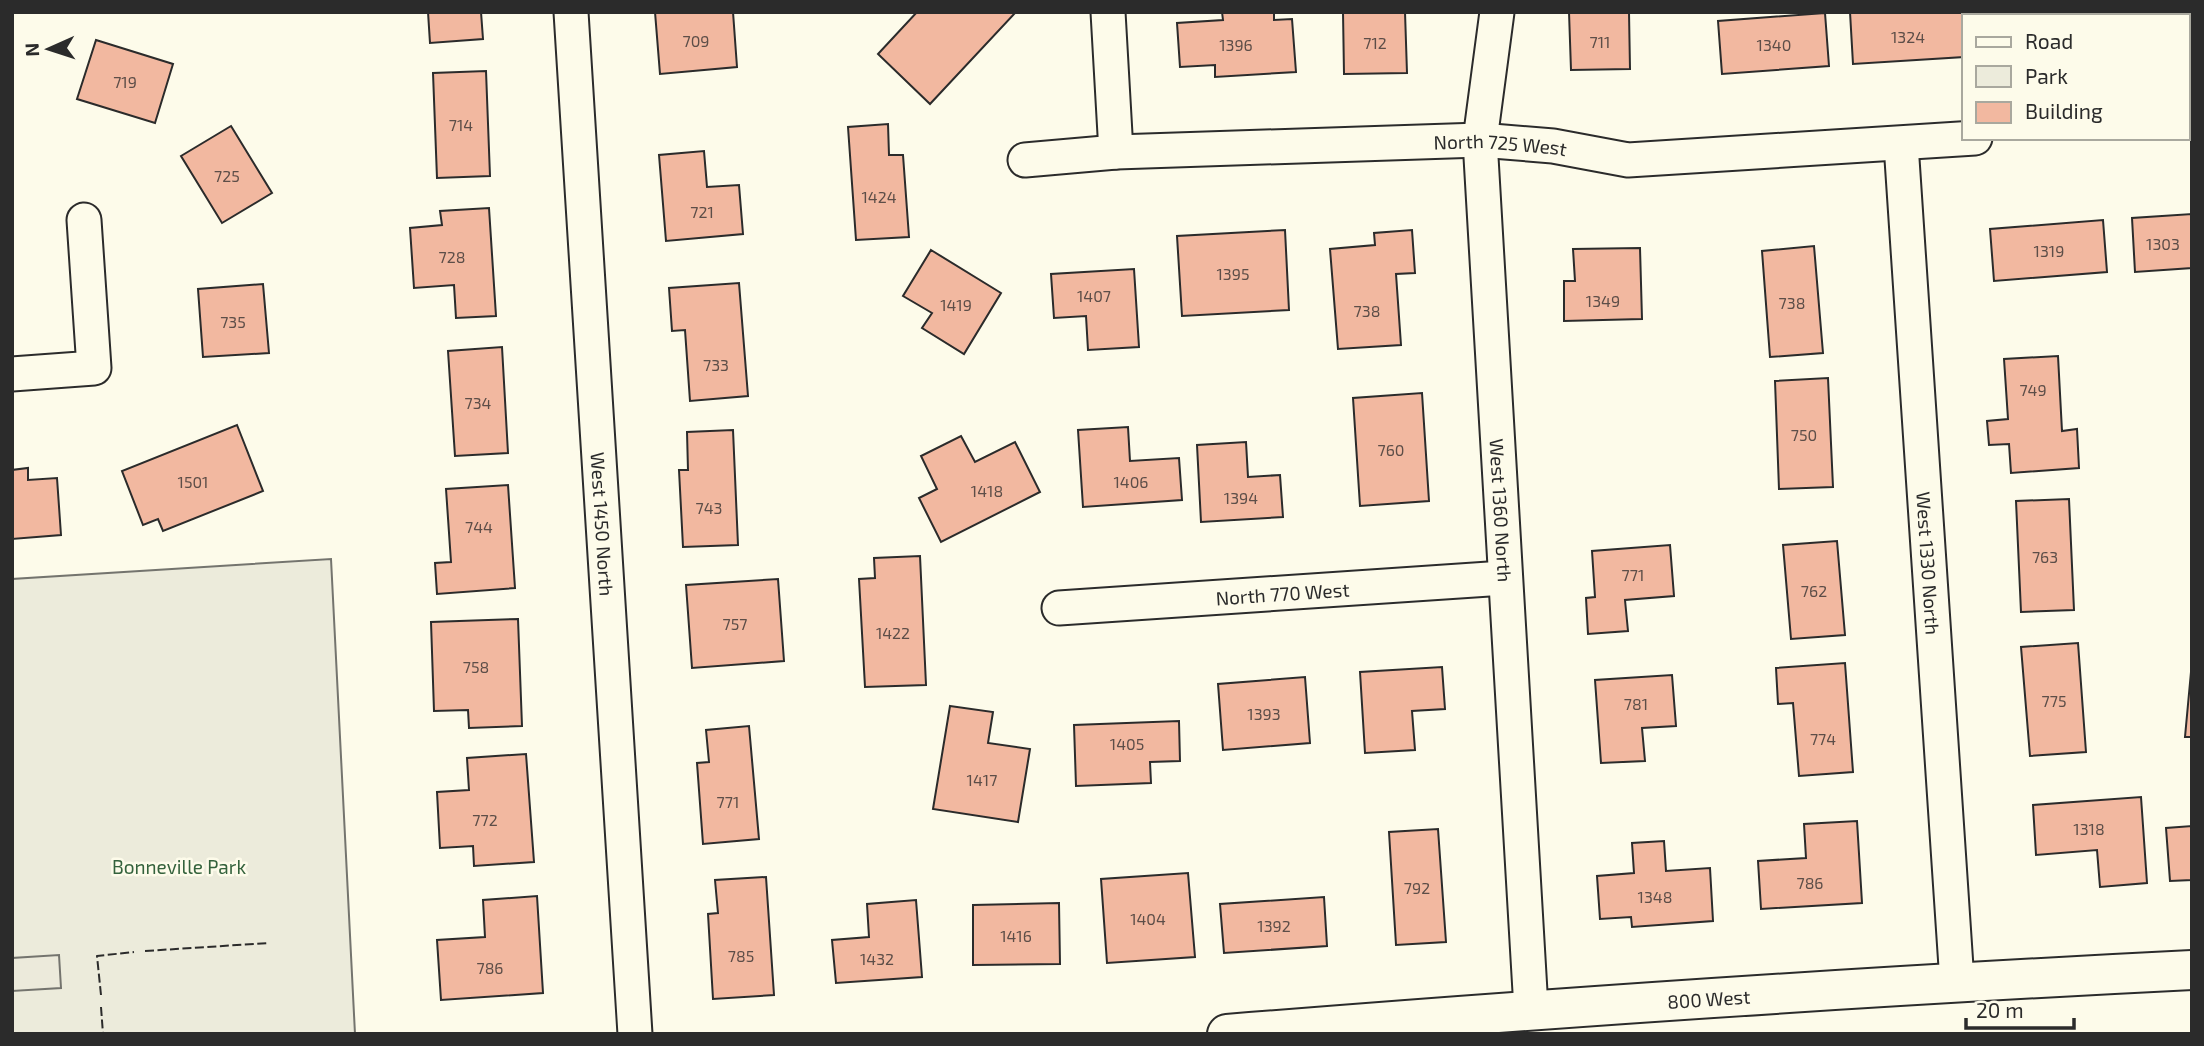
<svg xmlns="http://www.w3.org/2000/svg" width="2204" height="1046" viewBox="0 0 2204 1046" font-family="'Exo 2',sans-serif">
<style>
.green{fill:#ecebdb;stroke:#74746e;stroke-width:2}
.parking{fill:#eceadb;stroke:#74746e;stroke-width:2}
.building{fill:#f2b8a0;stroke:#2b2b2b;stroke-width:2}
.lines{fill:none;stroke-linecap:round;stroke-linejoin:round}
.street-casing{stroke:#2b2b2b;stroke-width:37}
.secondary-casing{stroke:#2b2b2b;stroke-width:42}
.street{stroke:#fdfbea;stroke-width:33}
.secondary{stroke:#fdfbea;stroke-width:38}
.fence{stroke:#2b2b2b;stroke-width:2;stroke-dasharray:9 3.5;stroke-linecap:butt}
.labels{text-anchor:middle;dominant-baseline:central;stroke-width:5;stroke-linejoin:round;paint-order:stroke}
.number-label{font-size:16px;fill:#5d4e48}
.street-label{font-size:19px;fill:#2b2b2b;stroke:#fdfbea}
.park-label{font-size:19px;fill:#34623c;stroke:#fdfbea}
</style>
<rect width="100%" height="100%" fill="#fdfbea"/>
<!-- green -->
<polygon class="green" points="331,559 355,1034 12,1034 12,579"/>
<!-- parking -->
<polygon class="parking" points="59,955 61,988 12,991 12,958"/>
<!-- building -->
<g class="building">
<polygon points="428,12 481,12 483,39 430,43"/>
<polygon points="655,12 733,12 737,67 660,74"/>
<polygon points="917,12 1016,12 930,104 878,54"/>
<polygon points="1222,12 1274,12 1274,20 1292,19 1296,72 1215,77 1215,65 1180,67 1177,23 1223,20"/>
<polygon points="1343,12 1405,12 1407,73 1344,74"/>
<polygon points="1569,12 1629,12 1630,69 1571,70"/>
<polygon points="1850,12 1969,12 1969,16 1964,16 1964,57 1853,64"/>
<polygon points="2048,12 2159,12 2160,16 2048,16"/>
<polygon points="1825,13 1829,66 1722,74 1718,21"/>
<polygon points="96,40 173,64 155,123 77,99"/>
<polygon points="486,71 490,176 437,178 433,73"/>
<polygon points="888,124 889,155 903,155 909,237 856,240 848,127"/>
<polygon points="231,126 272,193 222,223 181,156"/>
<polygon points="704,151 707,187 739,185 743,234 666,241 659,155"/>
<polygon points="489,208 496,316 456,318 454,285 414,288 410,228 442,225 440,211"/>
<polygon points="2192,214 2192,268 2135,272 2132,218"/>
<polygon points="2103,220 2107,272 1994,281 1990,229"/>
<polygon points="1285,230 1289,310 1182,316 1177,236"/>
<polygon points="1412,230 1415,273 1396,274 1401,345 1338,349 1330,249 1375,245 1374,233"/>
<polygon points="1814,246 1823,353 1770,357 1762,251"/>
<polygon points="1640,248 1642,319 1564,321 1564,281 1575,281 1573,249"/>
<polygon points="931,250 1001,293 964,354 922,328 932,313 903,296"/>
<polygon points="1134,269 1139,347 1088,350 1086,316 1054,318 1051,274"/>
<polygon points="739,283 748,396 690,401 685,330 672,331 669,288"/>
<polygon points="263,284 269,353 203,357 198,289"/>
<polygon points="502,347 508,453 455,456 448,351"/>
<polygon points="2058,356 2062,431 2077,429 2079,468 2011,473 2009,444 1989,445 1987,421 2008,419 2004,359"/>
<polygon points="1828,378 1833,487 1779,489 1775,381"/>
<polygon points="1422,393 1429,501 1360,506 1353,398"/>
<polygon points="237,425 263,491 163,531 158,519 143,525 122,471"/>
<polygon points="1128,427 1130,461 1179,458 1182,500 1083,507 1078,430"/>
<polygon points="733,430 738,545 683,547 679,470 688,470 687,432"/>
<polygon points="961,436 975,462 1015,442 1040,492 941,542 919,498 937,489 921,456"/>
<polygon points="1246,442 1248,477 1280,475 1283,517 1201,522 1197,445"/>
<polygon points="28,468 28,480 57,478 61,535 12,539 12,470"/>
<polygon points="508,485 515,588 437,594 435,563 451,562 446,489"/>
<polygon points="2069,499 2074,610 2021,612 2016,501"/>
<polygon points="1837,541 1845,635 1791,639 1783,545"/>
<polygon points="1670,545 1674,596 1625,600 1628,631 1588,634 1586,598 1595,597 1592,551"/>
<polygon points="920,556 926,685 865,687 859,579 875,578 874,558"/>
<polygon points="778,579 784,661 692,668 686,585"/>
<polygon points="518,619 522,726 469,728 468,710 434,711 431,622"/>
<polygon points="2078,643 2086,752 2030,756 2021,647"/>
<polygon points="2192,661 2192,737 2185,737"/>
<polygon points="1845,663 1853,772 1799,776 1793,703 1778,704 1776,668"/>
<polygon points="1442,667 1445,709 1412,711 1415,750 1365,753 1360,672"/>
<polygon points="1672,675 1676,726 1642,728 1645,761 1601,763 1595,680"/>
<polygon points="1305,677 1310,743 1223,750 1218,684"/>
<polygon points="950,706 993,712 988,743 1030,749 1018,822 933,809"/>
<polygon points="1179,721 1180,761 1150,762 1151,783 1076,786 1074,725"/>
<polygon points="749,726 759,839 703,844 697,763 709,762 706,730"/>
<polygon points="526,754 534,862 474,866 473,846 440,848 437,792 469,790 467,758"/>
<polygon points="2141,797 2147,883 2100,887 2097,850 2036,855 2033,805"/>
<polygon points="1857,821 1862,903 1761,909 1758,861 1806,858 1804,824"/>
<polygon points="2192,826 2192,880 2170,881 2166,828"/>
<polygon points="1438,829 1446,942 1396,945 1389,832"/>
<polygon points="1664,841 1666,871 1710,868 1713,921 1632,927 1631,917 1600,919 1597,876 1634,873 1632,843"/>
<polygon points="1188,873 1195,957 1107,963 1101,879"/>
<polygon points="766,877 774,995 713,999 708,914 718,913 715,880"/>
<polygon points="537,896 543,993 441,1000 437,940 485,937 483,900"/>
<polygon points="1324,897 1327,946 1224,953 1220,904"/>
<polygon points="916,900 922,977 836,983 832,940 869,937 867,904"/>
<polygon points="1059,903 1060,964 973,965 973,905"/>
</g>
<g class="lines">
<!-- street casing -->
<g class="street-casing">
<g id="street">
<path id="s1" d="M571,12L635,1034"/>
<polyline points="1108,12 1116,152"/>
<path id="s2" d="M1497,12L1480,140L1531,1009"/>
<polyline points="2188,122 2192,122"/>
<path id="s3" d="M1901,144L1957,982"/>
<path id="s4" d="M1025,160L1116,152L1480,140L1553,146L1628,160L1975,138"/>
<polyline points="12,374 94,368 84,220"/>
<path id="s5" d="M1059,608L1504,578"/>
</g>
</g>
<!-- secondary casing -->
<g class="secondary-casing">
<g id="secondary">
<path id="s6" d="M1227,1034C1548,1008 1870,986 2192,970"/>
</g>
</g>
<!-- street -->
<use href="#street" class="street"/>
<!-- secondary -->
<use href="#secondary" class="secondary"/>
<!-- fence -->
<g class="fence">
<polyline points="145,951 269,943"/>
<polyline points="101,995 97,956 134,952"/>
<polyline points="101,1007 103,1034"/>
</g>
</g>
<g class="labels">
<!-- number labels -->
<g class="number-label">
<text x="1908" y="36">1324</text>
<text x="696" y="40">709</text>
<text x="1600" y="41">711</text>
<text x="1375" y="42">712</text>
<text x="1236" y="44">1396</text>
<text x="1774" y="44">1340</text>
<text x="125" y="81">719</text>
<text x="461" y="124">714</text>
<text x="227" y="175">725</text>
<text x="879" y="196">1424</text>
<text x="702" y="211">721</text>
<text x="2163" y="243">1303</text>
<text x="2049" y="250">1319</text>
<text x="452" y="256">728</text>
<text x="1233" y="273">1395</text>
<text x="1094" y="295">1407</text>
<text x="1603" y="300">1349</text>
<text x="1792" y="302">738</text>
<text x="956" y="304">1419</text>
<text x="1367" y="310">738</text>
<text x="233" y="321">735</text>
<text x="716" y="364">733</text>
<text x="2033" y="389">749</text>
<text x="478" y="402">734</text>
<text x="1804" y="434">750</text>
<text x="1391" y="449">760</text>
<text x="193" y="481">1501</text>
<text x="1131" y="481">1406</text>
<text x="987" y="490">1418</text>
<text x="1241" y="497">1394</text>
<text x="709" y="507">743</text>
<text x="479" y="526">744</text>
<text x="2045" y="556">763</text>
<text x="1633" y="574">771</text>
<text x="1814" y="590">762</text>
<text x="735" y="623">757</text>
<text x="893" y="632">1422</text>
<text x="476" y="666">758</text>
<text x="2054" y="700">775</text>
<text x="1636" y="703">781</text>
<text x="1264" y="713">1393</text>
<text x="1823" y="738">774</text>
<text x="1127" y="743">1405</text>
<text x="982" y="779">1417</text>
<text x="728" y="801">771</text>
<text x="485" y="819">772</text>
<text x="2089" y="828">1318</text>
<text x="1810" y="882">786</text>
<text x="1417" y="887">792</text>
<text x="1655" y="896">1348</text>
<text x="1148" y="918">1404</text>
<text x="1274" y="925">1392</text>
<text x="1016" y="935">1416</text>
<text x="741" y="955">785</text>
<text x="877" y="958">1432</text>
<text x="490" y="967">786</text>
</g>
<!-- street labels -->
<g class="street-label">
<text stroke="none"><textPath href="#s4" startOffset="476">North 725 West</textPath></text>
<text stroke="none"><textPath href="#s2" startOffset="500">West 1360 North</textPath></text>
<text stroke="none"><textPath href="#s1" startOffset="513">West 1450 North</textPath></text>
<text stroke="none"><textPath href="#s3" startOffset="420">West 1330 North</textPath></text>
<text stroke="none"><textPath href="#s5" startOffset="224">North 770 West</textPath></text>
<text stroke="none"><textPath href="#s6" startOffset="483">800 West</textPath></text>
</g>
<!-- park labels -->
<g class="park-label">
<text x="179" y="866">Bonneville Park</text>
</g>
</g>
<!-- border -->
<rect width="2204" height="1046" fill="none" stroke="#2b2b2b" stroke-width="28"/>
<!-- legend -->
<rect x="1962" y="14" width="228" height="126" fill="#fdfbea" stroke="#a9a89e" stroke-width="2"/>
<rect x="1976" y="37" width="35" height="10" fill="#fdfbea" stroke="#a9a89e" stroke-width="2"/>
<text x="2025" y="49" font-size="21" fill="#2b2b2b">Road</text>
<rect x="1976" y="66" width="35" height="21" fill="#ecebdb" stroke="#a9a89e" stroke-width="2"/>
<text x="2025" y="84" font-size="21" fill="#2b2b2b">Park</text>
<rect x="1976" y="102" width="35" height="21" fill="#f2b8a0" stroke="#a9a89e" stroke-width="2"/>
<text x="2025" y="119" font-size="21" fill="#2b2b2b">Building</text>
<!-- north arrow -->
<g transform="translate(49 49) rotate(267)" stroke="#fdfbea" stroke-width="5" paint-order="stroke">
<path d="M0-5L12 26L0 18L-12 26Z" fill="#2b2b2b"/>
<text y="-10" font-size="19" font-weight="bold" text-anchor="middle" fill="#2b2b2b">N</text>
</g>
<!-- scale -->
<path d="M1966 1018v10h108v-10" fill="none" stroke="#2b2b2b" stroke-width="3.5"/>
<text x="1976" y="1018" font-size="21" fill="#2b2b2b" stroke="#fdfbea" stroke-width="5" paint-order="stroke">20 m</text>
</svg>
